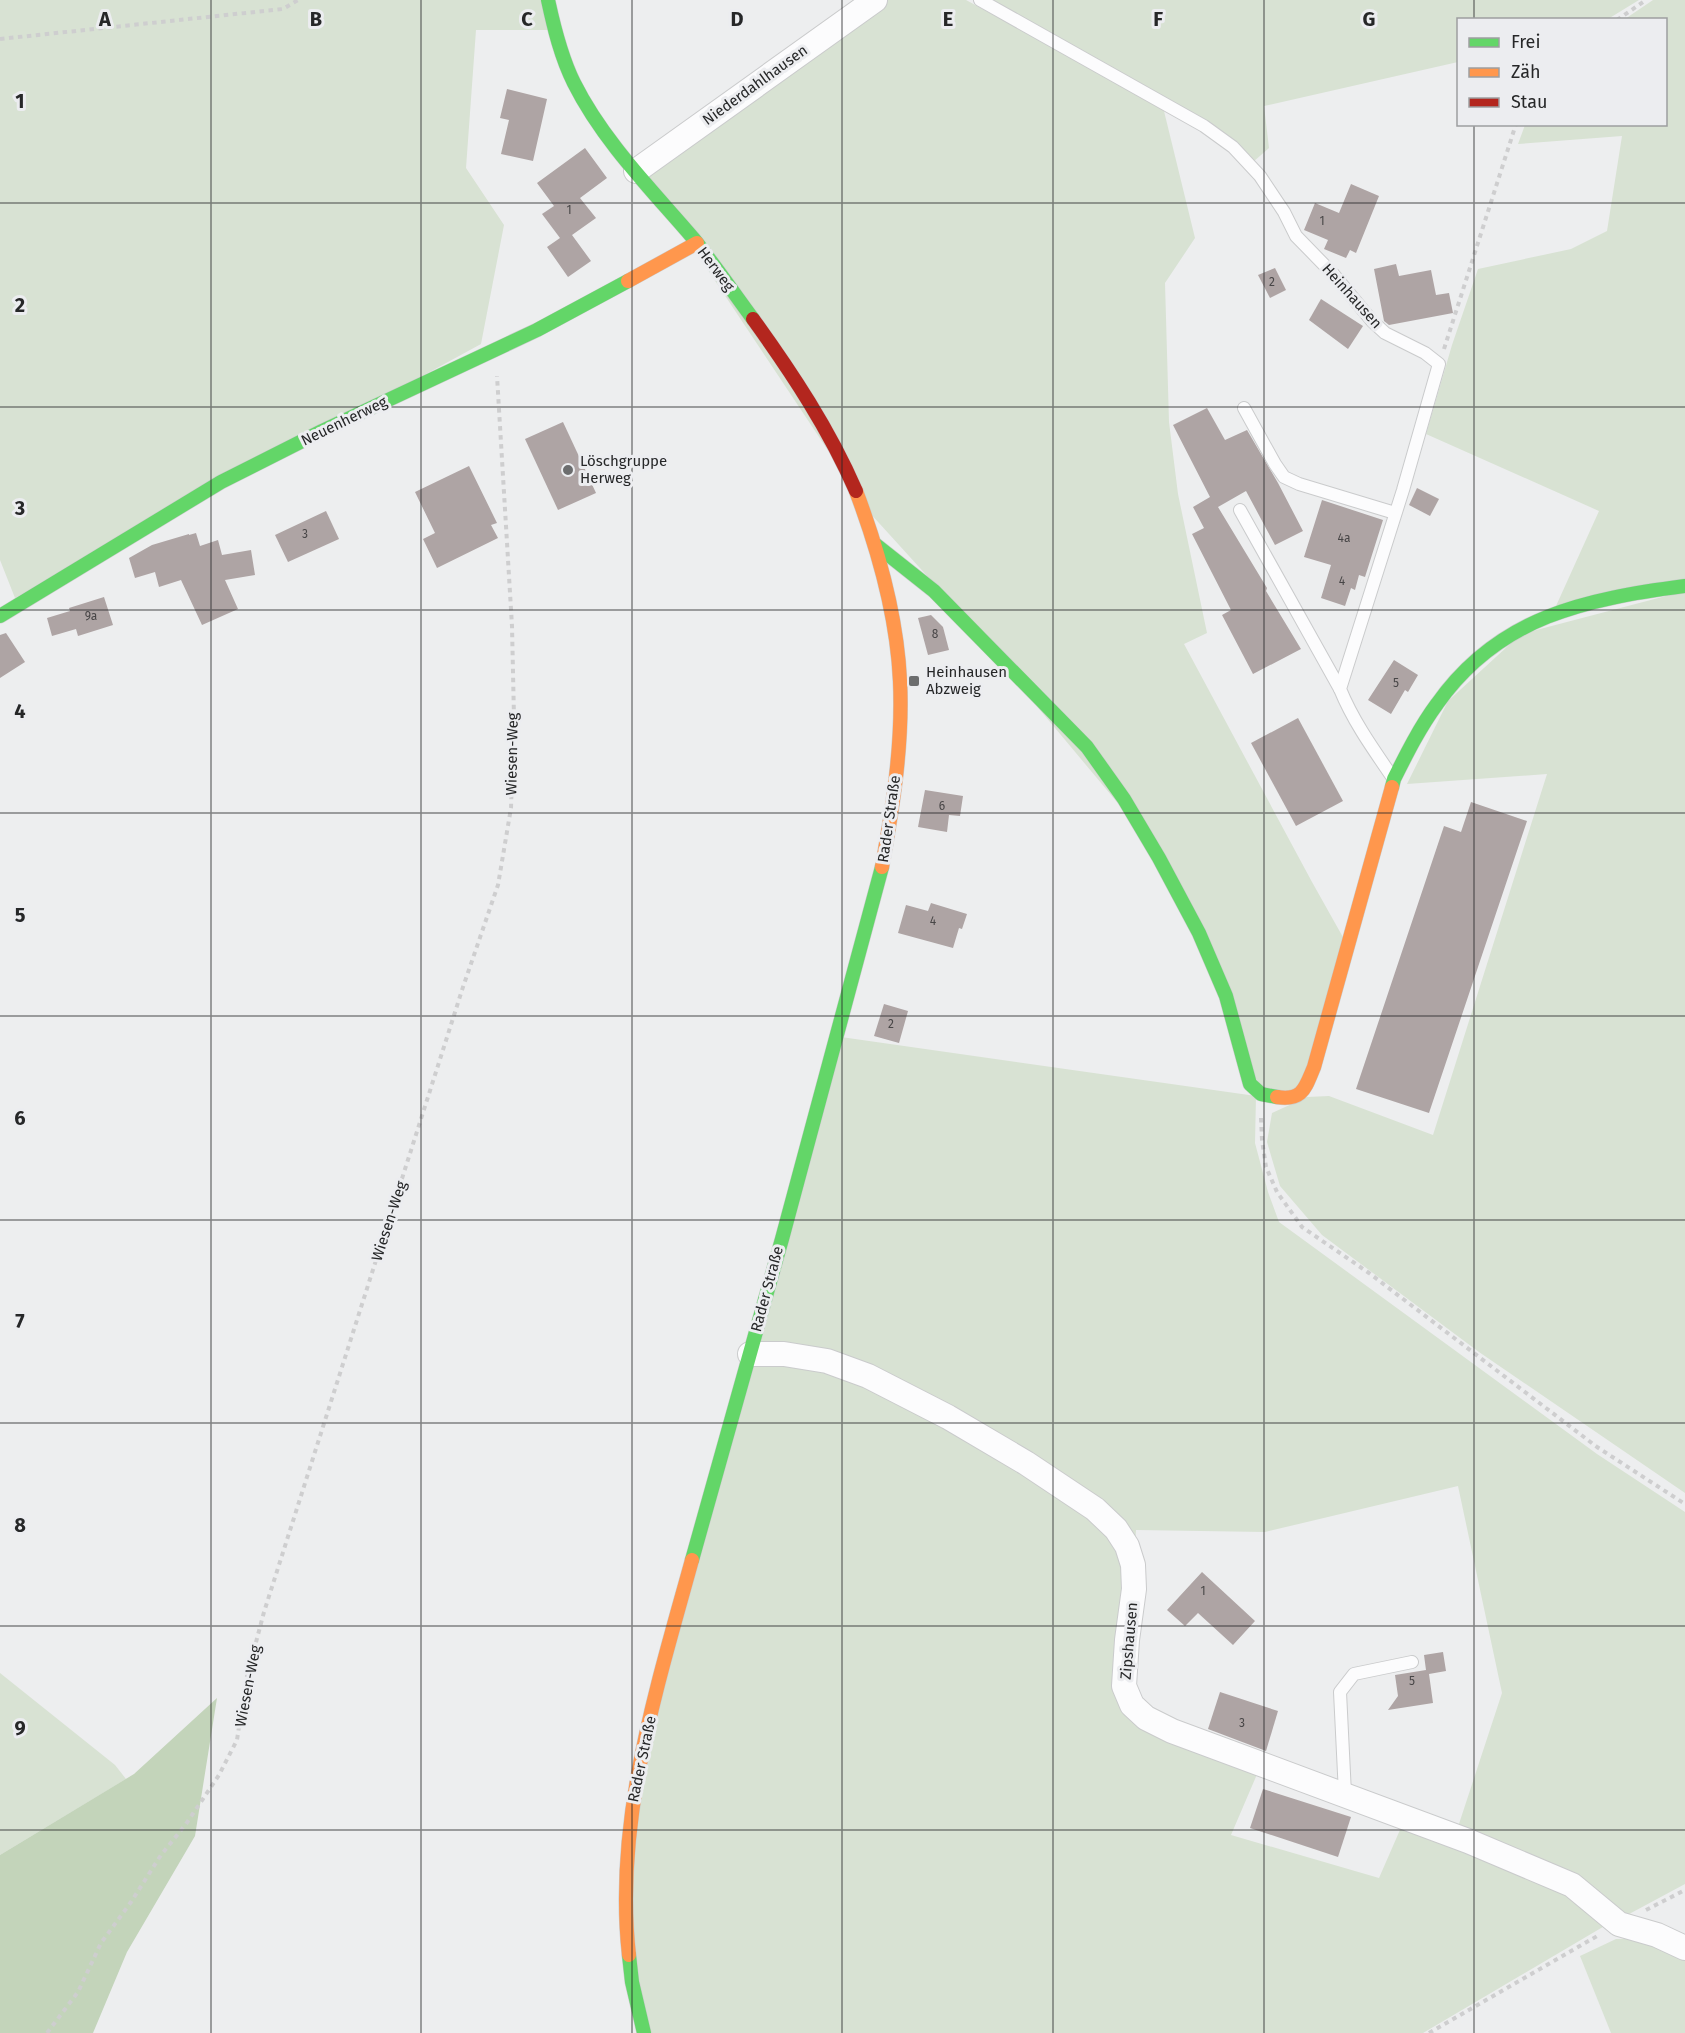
<svg xmlns="http://www.w3.org/2000/svg" width="1685" height="2033" viewBox="0 0 1685 2033" font-family="'Fira Sans',sans-serif">
<style>
.green{fill:#d8e2d3}
.forest{fill:#c3d4ba}
.building{fill:#aea4a4}
.lines{fill:none;stroke-linecap:round;stroke-linejoin:round}
.lane-casing{stroke:#cacbcc;stroke-width:14}
.street-casing{stroke:#cacbcc;stroke-width:26}
.fast-casing{stroke:#cacbcc;stroke-width:15}
.slow-casing{stroke:#cacbcc;stroke-width:15}
.jam-casing{stroke:#cacbcc;stroke-width:15}
.path{stroke:#cececf;stroke-width:4;stroke-dasharray:4.5 4.5;stroke-linecap:butt}
.lane{stroke:#fcfcfd;stroke-width:12}
.street{stroke:#fcfcfd;stroke-width:24}
.fast{stroke:#63d668;stroke-width:14}
.slow{stroke:#ff974d;stroke-width:14}
.jam{stroke:#b3261e;stroke-width:14}
.grid{fill:none;stroke:#262728;stroke-width:1.5;stroke-opacity:0.55}
.poi-dot{fill:#6c6d6e;stroke:#ecedf0;stroke-width:2}
.labels{text-anchor:middle;dominant-baseline:central;stroke-width:6;stroke-linejoin:round;paint-order:stroke}
.number-label{font-size:12px;fill:#484647}
.street-label{font-size:15px;fill:#262728;stroke:#ecedf0}
.poi-label{font-size:15px;fill:#262728;stroke:#ecedf0;text-anchor:start}
.grid-label{font-size:20px;text-anchor:middle;font-weight:bold;fill:#262728;stroke:#ecedf0;stroke-width:6;stroke-linejoin:round;paint-order:stroke}
</style>
<rect width="100%" height="100%" fill="#edeeef"/>
<!-- green -->
<g class="green">
<polygon points="0,0 544,0 550,30 476,30 466,168 504,225 481,344 15,598 0,560"/>
<polygon points="879,0 966,0 1163,107 1195,238 1165,283 1169,422 1178,494 1207,633 1184,644 1312,882 1344,939 1302,1090 1261,1090 1162,856 939,589 869,512 642,171"/>
<polygon points="990,0 1639,0 1608,19 1458,20 1458,62 1264,106 1269,148 1253,162"/>
<polygon points="1653,0 1685,0 1685,582 1556,606 1599,511 1426,434 1452,345 1478,269 1571,249 1607,231 1622,136 1518,144 1525,125 1666,124 1666,20 1625,19"/>
<polygon points="1685,591 1685,1493 1479,1352 1322,1235 1280,1186 1267,1142 1272,1113 1307,1097 1329,1096 1433,1135 1547,774 1407,784 1448,701 1521,634"/>
<path d="M841,1037L1256,1096L1255,1143L1268,1192L1279,1222L1597,1454L1685,1512V1884L1618,1920L1572,1882L1456,1833L1502,1693L1458,1486L1265,1532L1136,1530L1133,1580L1126,1621L1122,1686L1130,1706L1145,1720L1261,1765L1231,1835L1379,1878L1403,1823L1571,1887L1613,1921L1423,2033H649C640,1993 632,1953 630,1911C627,1823 648,1737 671,1653C684,1603 697,1553 711,1503C752,1348 797,1193 841,1037Z"/>
<polygon points="0,1673 115,1765 126,1779 0,1855"/>
<polygon points="1656,1938 1685,1952 1685,2033 1611,2033 1580,1956 1616,1939"/>
</g>
<!-- forest -->
<polygon class="forest" points="217,1698 195,1836 127,1952 93,2033 0,2033 0,1855 134,1774"/>
<!-- building -->
<g class="building">
<polygon points="507,89 547,99 533,161 501,154 509,120 500,118"/>
<polygon points="585,148 607,178 580,198 596,218 572,235 591,261 568,277 547,247 560,238 542,214 554,206 537,183"/>
<polygon points="1351,184 1379,196 1356,253 1350,250 1346,258 1324,249 1328,240 1304,230 1315,203 1339,213"/>
<polygon points="1396,264 1399,276 1431,270 1436,295 1449,293 1453,313 1389,325 1384,321 1374,269"/>
<polygon points="1275,268 1286,290 1270,298 1258,275"/>
<polygon points="1321,299 1363,326 1348,349 1309,320"/>
<polygon points="1207,408 1225,440 1247,430 1278,483 1303,531 1275,545 1246,491 1218,507 1267,588 1266,591 1301,649 1253,674 1222,615 1231,610 1192,534 1204,528 1193,507 1210,497 1173,425"/>
<polygon points="563,422 596,493 558,510 525,439"/>
<polygon points="469,466 497,523 491,525 498,538 437,568 423,539 435,533 415,492"/>
<polygon points="1417,488 1439,499 1430,516 1409,505"/>
<polygon points="1322,500 1383,520 1365,577 1359,575 1355,590 1351,588 1345,606 1321,598 1331,565 1304,557"/>
<polygon points="326,511 339,539 288,562 275,535"/>
<polygon points="196,533 200,546 218,540 222,555 251,550 255,575 225,580 238,609 202,625 181,580 159,587 155,572 135,578 129,558 152,545 189,534 189,535"/>
<polygon points="104,597 113,625 78,636 76,629 52,636 47,618 70,611 69,608"/>
<polygon points="931,615 943,627 949,650 928,655 918,618"/>
<polygon points="6,633 25,662 0,678 0,635"/>
<polygon points="1394,660 1418,675 1408,692 1405,690 1391,714 1368,700"/>
<polygon points="1298,718 1343,801 1296,826 1251,743"/>
<polygon points="925,790 963,796 960,816 949,815 947,832 918,827"/>
<polygon points="1471,802 1527,821 1429,1113 1356,1089 1444,826 1461,832"/>
<polygon points="931,903 967,914 962,929 959,928 953,948 898,933 906,905 928,911"/>
<polygon points="884,1004 908,1011 899,1043 874,1036"/>
<polygon points="1202,1572 1255,1621 1233,1645 1198,1613 1185,1626 1167,1610"/>
<polygon points="1443,1652 1446,1671 1429,1674 1433,1703 1388,1710 1398,1696 1395,1675 1426,1670 1424,1655"/>
<polygon points="1220,1692 1278,1711 1266,1751 1208,1729"/>
<polygon points="1263,1789 1351,1817 1338,1857 1250,1828"/>
</g>
<g class="lines">
<!-- lane casing -->
<g class="lane-casing">
<g id="lane">
<path d="M980,0L1204,126L1233,147L1260,176L1284,212L1296,236L1334,275L1372,321L1385,333L1425,353L1439,364L1403,490L1340,689C1353,721 1373,749 1393,778"/>
<polyline points="1244,408 1275,464 1284,477 1299,484 1395,513"/>
<polyline points="1240,510 1340,689"/>
<polyline points="1345,1794 1340,1692 1354,1674 1412,1662"/>
</g>
</g>
<!-- street casing -->
<g class="street-casing">
<g id="street">
<polyline points="636,171 875,0"/>
<polyline points="750,1354 784,1354 827,1361 868,1376 948,1417 1026,1463 1095,1509 1116,1529 1127,1546 1133,1565 1134,1589 1127,1640 1124,1686 1132,1705 1146,1718 1172,1731 1468,1841 1572,1885 1619,1924 1657,1935 1685,1948"/>
</g>
</g>
<!-- fast casing -->
<g class="fast-casing">
<g id="fast">
<path d="M548,0C554,28 561,57 574,83C603,141 651,189 693,238C714,264 733,292 753,319"/>
<polyline points="876,545 934,591 1087,747 1124,799 1159,858 1199,933 1226,996 1250,1084 1261,1094 1277,1097"/>
<polyline points="0,616 221,482 322,431 537,330 628,281"/>
<path d="M1392,787L1394,779C1407,753 1420,727 1437,704C1499,616 1586,599 1685,586"/>
<polyline points="692,1560 782,1239 882,867"/>
<polyline points="629,1955 632,1982 644,2033"/>
</g>
</g>
<!-- slow casing -->
<g class="slow-casing">
<g id="slow">
<polyline points="628,281 697,243"/>
<path d="M856,491C879,552 897,615 900,681C903,743 893,806 882,867"/>
<path d="M1277,1097C1303,1101 1305,1088 1314,1067L1392,787"/>
<path d="M629,1955C614,1821 657,1687 692,1560"/>
</g>
</g>
<!-- jam casing -->
<g class="jam-casing">
<path id="jam" d="M753,319C792,373 829,429 856,491"/>
</g>
<!-- path -->
<g class="path">
<polyline points="1617,20 1646,0"/>
<polyline points="0,39 283,9 298,0"/>
<polyline points="1444,349 1516,124"/>
<polyline points="1261,1118 1262,1140 1266,1167 1277,1192 1302,1227 1369,1273 1597,1447 1685,1504"/>
<polyline points="1646,1910 1685,1890"/>
<polyline points="47,2033 78,1992 101,1943 131,1902 161,1855 186,1824 219,1775 237,1740 246,1680 264,1612 463,987 498,885 511,808 514,718 512,626 497,376"/>
<polyline points="1429,2033 1599,1935"/>
</g>
<!-- lane -->
<use href="#lane" class="lane"/>
<!-- street -->
<use href="#street" class="street"/>
<!-- fast -->
<use href="#fast" class="fast"/>
<!-- slow -->
<use href="#slow" class="slow"/>
<!-- jam -->
<use href="#jam" class="jam"/>
</g>
<!-- grid -->
<path class="grid" d="M211,0V2033M421,0V2033M632,0V2033M842,0V2033M1053,0V2033M1264,0V2033M1474,0V20M1474,124V2033M0,203H1685M0,407H1685M0,610H1685M0,813H1685M0,1016H1685M0,1220H1685M0,1423H1685M0,1626H1685M0,1830H1685"/>
<!-- markers -->
<g class="poi-dot">
<circle cx="568" cy="470" r="6"/>
<rect x="908" y="675" width="12" height="12" rx="3"/>
</g>
<g class="labels">
<!-- number labels -->
<g class="number-label">
<text x="569" y="210">1</text>
<text x="1322" y="221">1</text>
<text x="1272" y="282">2</text>
<text x="305" y="534">3</text>
<text x="1344" y="538">4a</text>
<text x="1342" y="581">4</text>
<text x="91" y="616">9a</text>
<text x="935" y="634">8</text>
<text x="1396" y="683">5</text>
<text x="942" y="806">6</text>
<text x="933" y="921">4</text>
<text x="891" y="1024">2</text>
<text x="1203" y="1591">1</text>
<text x="1412" y="1681">5</text>
<text x="1242" y="1723">3</text>
</g>
<!-- street labels -->
<g class="street-label">
<text transform="translate(755 85) rotate(-36)">Niederdahlhausen</text>
<text transform="translate(716 269) rotate(53)">Herweg</text>
<text transform="translate(1352 296) rotate(48)">Heinhausen</text>
<text transform="translate(344 421) rotate(-26)">Neuenherweg</text>
<text transform="translate(512 754) rotate(-89)">Wiesen-Weg</text>
<text transform="translate(889 819) rotate(-82)">Rader Straße</text>
<text transform="translate(389 1221) rotate(-72)">Wiesen-Weg</text>
<text transform="translate(767 1289) rotate(-75)">Rader Straße</text>
<text transform="translate(1129 1641) rotate(-85)">Zipshausen</text>
<text transform="translate(248 1686) rotate(-79)">Wiesen-Weg</text>
<text transform="translate(642 1759) rotate(-78)">Rader Straße</text>
</g>
<!-- poi labels -->
<g class="poi-label">
<text x="580" y="461">Löschgruppe<tspan x="580" dy="17">Herweg</tspan></text>
<text x="926" y="672">Heinhausen<tspan x="926" dy="17">Abzweig</tspan></text>
</g>
</g>
<g class="grid-label">
<text x="105" y="26">A</text>
<text x="316" y="26">B</text>
<text x="527" y="26">C</text>
<text x="737" y="26">D</text>
<text x="948" y="26">E</text>
<text x="1158" y="26">F</text>
<text x="1369" y="26">G</text>
<text x="20" y="108">1</text>
<text x="20" y="312">2</text>
<text x="20" y="515">3</text>
<text x="20" y="718">4</text>
<text x="20" y="922">5</text>
<text x="20" y="1125">6</text>
<text x="20" y="1328">7</text>
<text x="20" y="1532">8</text>
<text x="20" y="1735">9</text>
</g>
<!-- legend -->
<rect x="1457" y="18" width="210" height="108" fill="#ecedf0" stroke="#9d9ea0" stroke-width="1.5"/>
<rect x="1469" y="38" width="30" height="9" fill="#63d668" stroke="#9d9ea0" stroke-width="1.5"/>
<text x="1511" y="48" font-size="18" fill="#262728">Frei</text>
<rect x="1469" y="68" width="30" height="9" fill="#ff974d" stroke="#9d9ea0" stroke-width="1.5"/>
<text x="1511" y="78" font-size="18" fill="#262728">Zäh</text>
<rect x="1469" y="98" width="30" height="9" fill="#b3261e" stroke="#9d9ea0" stroke-width="1.5"/>
<text x="1511" y="108" font-size="18" fill="#262728">Stau</text>
</svg>
